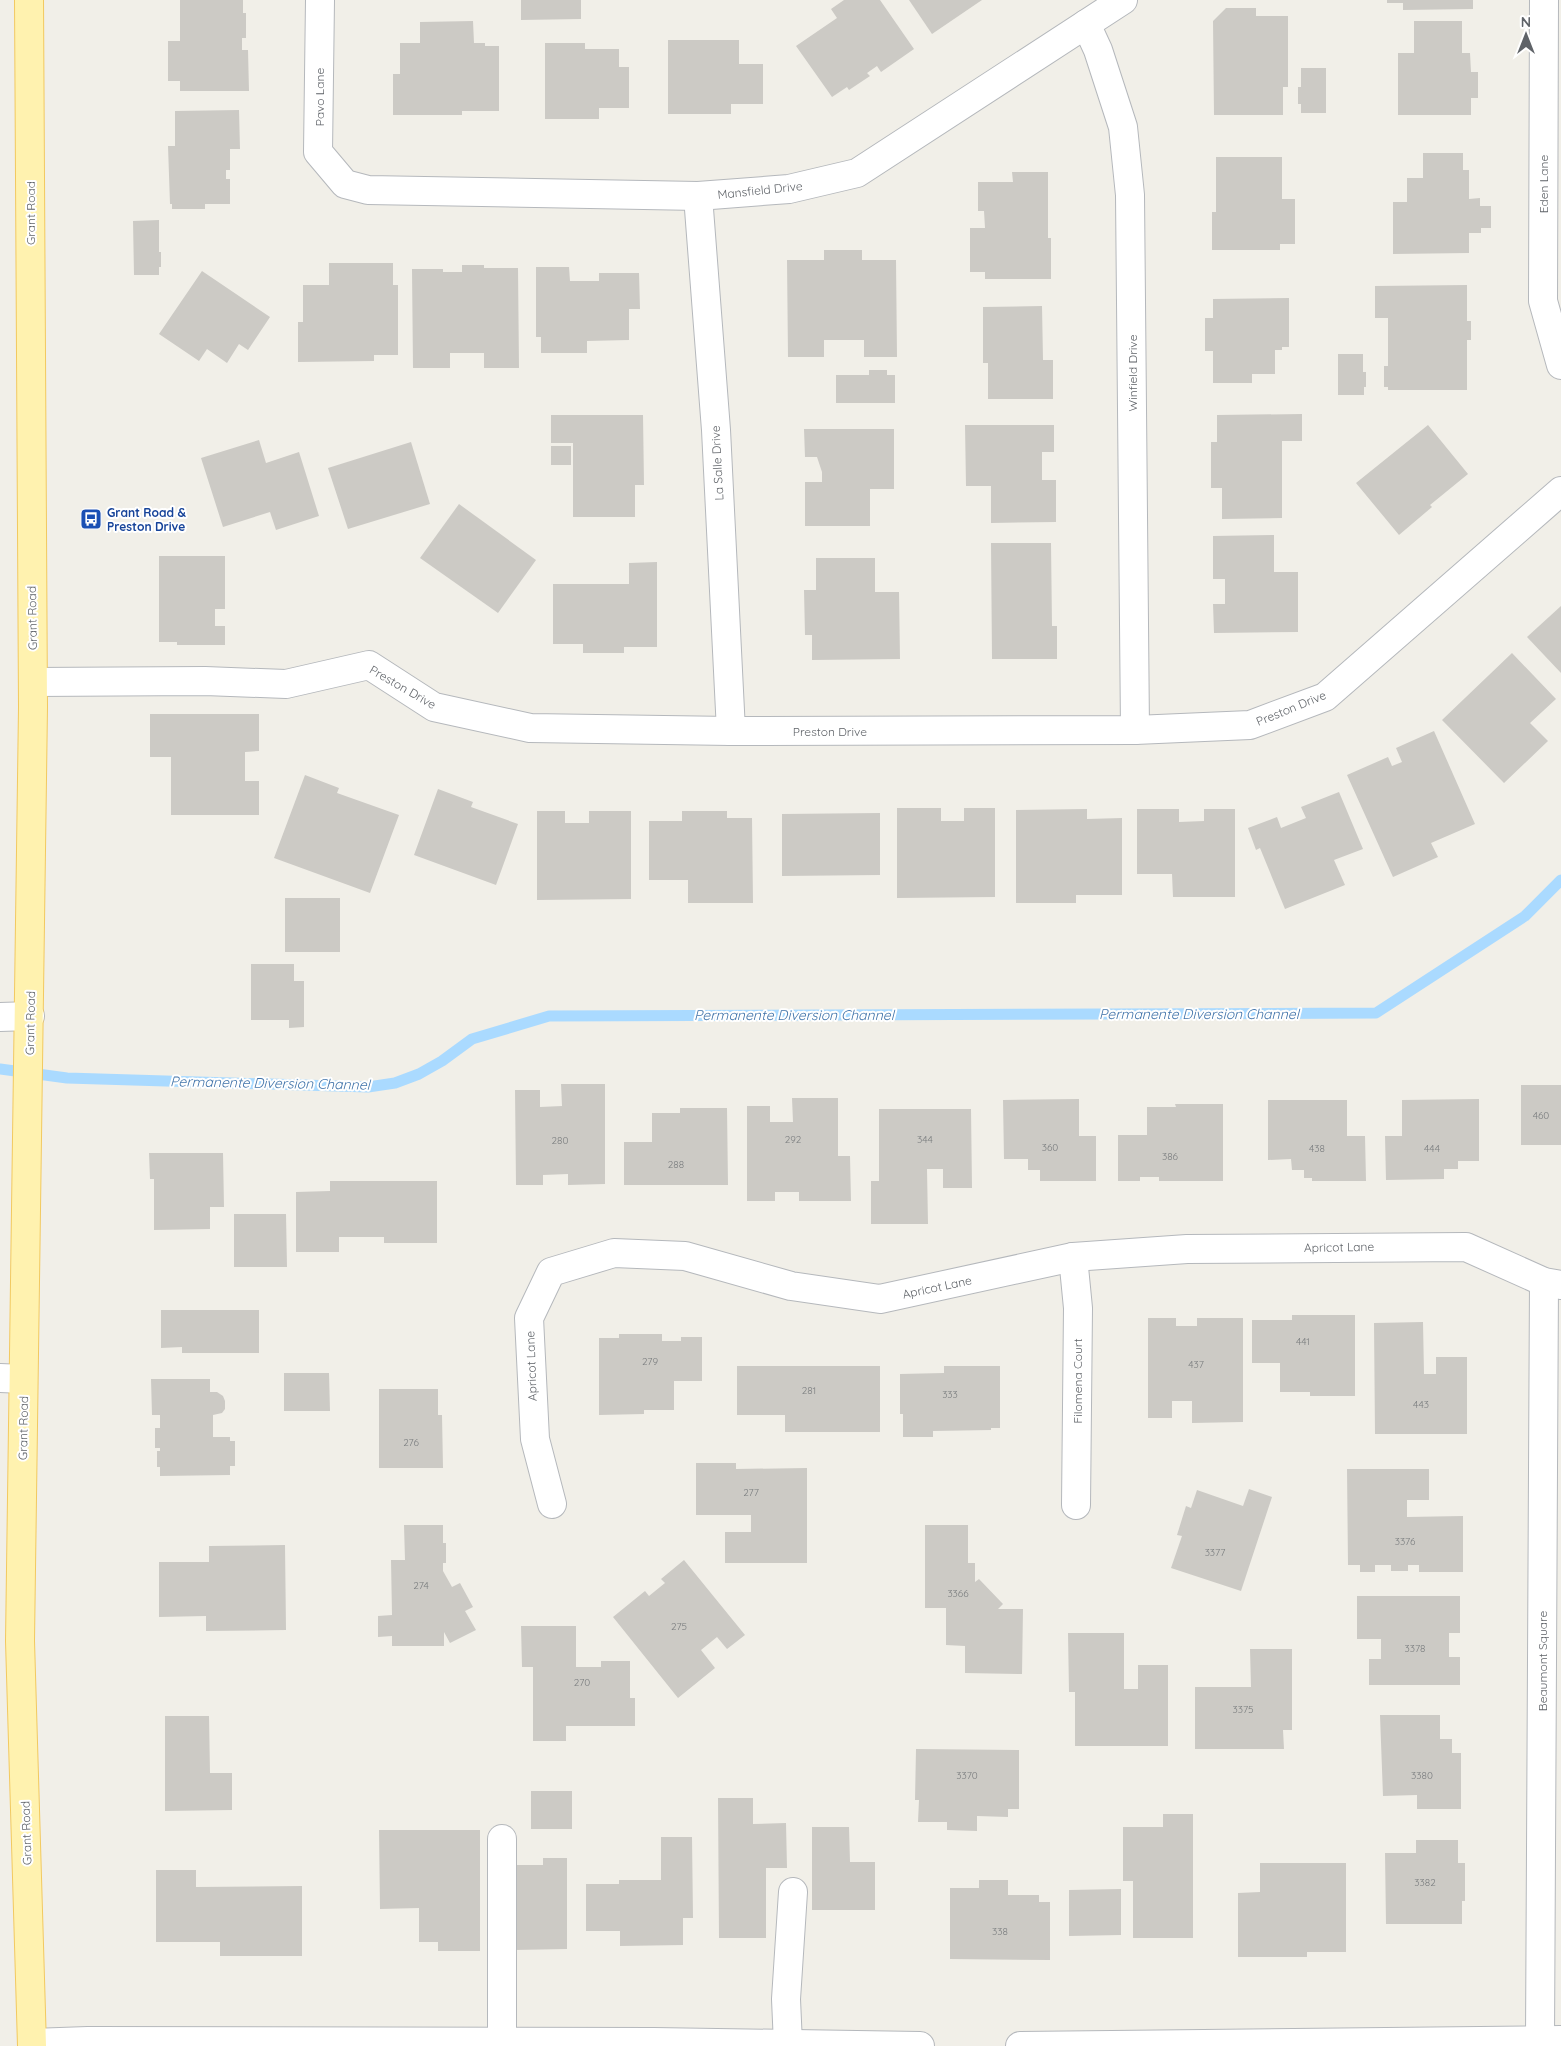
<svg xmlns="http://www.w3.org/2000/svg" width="1561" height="2046" viewBox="0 0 1561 2046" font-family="Quicksand,sans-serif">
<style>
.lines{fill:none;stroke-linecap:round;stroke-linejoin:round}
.stream{stroke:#aadaff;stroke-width:11}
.building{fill:#cccac5}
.minor-casing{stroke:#b5b8bc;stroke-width:30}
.major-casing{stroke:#f2c960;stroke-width:30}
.minor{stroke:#fff;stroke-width:28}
.major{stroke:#fff2af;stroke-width:28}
.labels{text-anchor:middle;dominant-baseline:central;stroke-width:4;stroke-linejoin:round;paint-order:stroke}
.number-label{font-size:10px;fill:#7a7d7f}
.street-label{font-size:12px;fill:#5f6368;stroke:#fff}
.transit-label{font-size:12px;font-weight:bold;fill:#164399;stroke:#fff;text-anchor:start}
.water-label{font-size:14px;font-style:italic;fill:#4174aa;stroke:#fff}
</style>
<rect width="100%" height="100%" fill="#f1efe8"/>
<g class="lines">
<!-- stream -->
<polyline class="stream" points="0,1069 67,1078 368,1087 395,1083 419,1074 442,1061 472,1039 549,1016 1376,1013 1525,916 1561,880"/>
</g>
<!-- building -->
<g class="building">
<polygon points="180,0 243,0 243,13 246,13 246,38 242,38 242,50 248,50 249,91 180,91 180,81 168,81 168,41 180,41"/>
<polygon points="521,0 581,0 581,19 521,20"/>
<polygon points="844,0 880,0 914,49 881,72 877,66 867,73 870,76 849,90 847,87 832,97 796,46 837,18 831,9"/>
<polygon points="909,0 982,0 932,34"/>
<polygon points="1387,0 1473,0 1473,9 1403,10 1403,3 1387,3"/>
<polygon points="1226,8 1256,8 1256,16 1288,16 1288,87 1283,87 1283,115 1214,115 1213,21"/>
<polygon points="473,21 474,43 485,43 485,46 499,46 499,111 462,111 462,115 393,115 393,74 400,74 400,43 420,43 420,22"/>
<polygon points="1414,21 1462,21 1462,53 1470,53 1471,72 1478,72 1478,98 1471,98 1471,115 1398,115 1398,53 1414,53"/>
<polygon points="668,40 739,40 739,64 763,64 763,104 731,104 731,114 668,114"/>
<polygon points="545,43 585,43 585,49 619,49 619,67 629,67 629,108 599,108 599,119 545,119"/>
<polygon points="1301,68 1326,68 1326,113 1301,113 1301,104 1298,104 1298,87 1301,87"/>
<polygon points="239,110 240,149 230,149 230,170 226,170 226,179 230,179 230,204 205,204 205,209 172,209 172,204 170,204 168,146 175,146 175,111"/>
<polygon points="1423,153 1463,153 1463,170 1469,170 1469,199 1480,198 1480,206 1491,206 1491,228 1481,228 1481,233 1469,233 1469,253 1393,254 1393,202 1407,202 1407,178 1423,178"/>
<polygon points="1216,157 1282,157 1282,199 1295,199 1295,244 1280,244 1280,250 1212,250 1212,212 1216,212"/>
<polygon points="1012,172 1048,172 1048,238 1051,238 1051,279 985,279 985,272 970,272 970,228 985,228 984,211 978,211 978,182 1013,182"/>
<polygon points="159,220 159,252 161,252 161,267 159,267 159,275 134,275 133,221"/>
<polygon points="824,250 862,250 862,260 896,260 897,357 864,357 864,340 824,340 824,357 788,357 787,260 824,260"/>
<polygon points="329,263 393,263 393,285 398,285 398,355 374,355 374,361 298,362 298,322 303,322 303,285 329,285"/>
<polygon points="462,265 484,265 484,268 518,268 519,368 484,368 484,353 450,353 450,368 413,368 412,269 443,269 443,272 462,272"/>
<polygon points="536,267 569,267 570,281 599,281 599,273 639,273 640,309 629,309 629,340 587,341 587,353 541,353 541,337 536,337"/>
<polygon points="202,271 270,317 248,350 239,344 227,363 207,349 199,361 159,334"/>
<polygon points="1467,285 1467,321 1471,321 1471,340 1467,340 1467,390 1388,390 1388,387 1384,387 1384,366 1388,366 1388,318 1375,318 1375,286"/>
<polygon points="1289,298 1289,347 1282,347 1282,350 1275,350 1275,374 1252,374 1252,383 1213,383 1213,351 1205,351 1205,318 1213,318 1213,299"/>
<polygon points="1042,306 1043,360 1053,360 1053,399 988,399 988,363 983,363 983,307"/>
<polygon points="1338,354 1363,354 1363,372 1366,372 1366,387 1364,387 1364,395 1338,395"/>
<polygon points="869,370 887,370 887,375 895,375 895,403 836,403 836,375 869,375"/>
<polygon points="1302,414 1302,441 1282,441 1282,518 1222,519 1222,488 1211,488 1211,442 1217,442 1217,415"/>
<polygon points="551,415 643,415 644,485 635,485 635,517 573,517 573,443 551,443"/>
<polygon points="965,425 1054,425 1054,452 1042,452 1042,480 1056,480 1056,522 991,523 991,486 966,486"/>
<polygon points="1428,425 1468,474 1430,505 1432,507 1399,535 1356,483"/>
<polygon points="804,429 894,429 894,489 870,489 870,526 805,526 805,482 822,482 822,472 817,457 805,457"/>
<polygon points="259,440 266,463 299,452 319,516 276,530 270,512 223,527 201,458"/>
<polygon points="411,442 430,504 348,529 328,468"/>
<rect x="551" y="446" width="20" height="19"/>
<polygon points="459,504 536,560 498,613 420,558"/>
<polygon points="1274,535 1274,572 1298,572 1298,632 1214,633 1213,604 1225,604 1225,579 1213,579 1213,536"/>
<polygon points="991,543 1051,543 1052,626 1057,626 1057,659 992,659"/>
<polygon points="159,556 225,556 225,609 215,609 215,626 225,626 225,645 177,645 177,642 159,642"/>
<polygon points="816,558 875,558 875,592 899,592 900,659 812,660 812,635 805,635 804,590 816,590"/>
<polygon points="657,562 657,647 624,647 624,653 583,653 583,644 553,644 553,584 629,584 629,563"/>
<polygon points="1561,606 1561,673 1527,637"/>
<polygon points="1512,653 1556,699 1530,723 1548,741 1504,783 1442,720"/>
<polygon points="150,714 259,714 259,751 245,752 245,781 259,781 259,815 171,815 171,757 150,757"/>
<polygon points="1434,731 1475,824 1431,843 1438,857 1393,877 1347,775 1388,757 1392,766 1402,762 1396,748"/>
<polygon points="305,775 339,788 337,793 399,815 370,893 274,858"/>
<polygon points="438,789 473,802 471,807 518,824 496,885 414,855"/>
<polygon points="1339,792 1363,849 1334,860 1345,885 1285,909 1260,848 1256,850 1248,828 1277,817 1281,828 1306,818 1301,807"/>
<polygon points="897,808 941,808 941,821 964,821 964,808 995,808 995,897 897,898"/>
<polygon points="1087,809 1087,819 1122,818 1122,895 1076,895 1076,903 1016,903 1016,810"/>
<polygon points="1137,809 1179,809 1179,822 1204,821 1204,809 1235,809 1235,897 1173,897 1172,874 1137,874"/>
<polygon points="537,811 565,811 565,823 589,823 589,811 631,811 631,899 537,900"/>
<polygon points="682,811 727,811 727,818 752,818 753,903 688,903 688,880 649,880 649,821 682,821"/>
<polygon points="880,813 880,875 782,876 782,814"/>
<rect x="285" y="898" width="55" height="54"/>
<polygon points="251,964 294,964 294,981 304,981 304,1027 289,1028 289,1020 251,1020"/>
<polygon points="561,1084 605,1084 605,1184 568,1185 568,1174 543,1175 543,1185 516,1185 515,1090 540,1090 540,1107 562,1106"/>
<rect x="1521" y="1085" width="40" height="60"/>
<polygon points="792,1098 838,1098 838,1156 850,1156 851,1201 799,1201 799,1192 775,1192 775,1201 747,1201 747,1106 770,1106 770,1122 793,1122"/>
<polygon points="1079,1099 1079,1136 1096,1136 1096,1181 1040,1181 1040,1170 1028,1170 1028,1159 1004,1159 1003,1100"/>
<polygon points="1479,1099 1479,1161 1458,1161 1458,1169 1444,1169 1444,1179 1386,1180 1385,1136 1402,1136 1402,1100"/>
<polygon points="1268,1100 1347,1100 1347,1136 1365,1136 1366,1181 1312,1181 1312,1178 1304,1178 1304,1170 1292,1170 1291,1159 1268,1160"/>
<polygon points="1175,1104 1223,1104 1223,1181 1159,1181 1159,1177 1140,1177 1140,1181 1118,1181 1118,1135 1147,1135 1147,1107 1176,1107"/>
<polygon points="680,1108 727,1108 728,1185 624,1185 624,1142 652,1142 652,1113 680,1113"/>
<polygon points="879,1109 971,1109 972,1188 943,1188 943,1169 927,1169 928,1224 871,1224 871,1181 879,1181"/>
<polygon points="149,1153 223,1153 224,1207 210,1207 210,1229 154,1230 154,1179 150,1179"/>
<polygon points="330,1181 437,1181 437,1243 384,1243 384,1237 339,1237 339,1252 296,1252 296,1192 330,1191"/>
<polygon points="234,1214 286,1214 287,1267 234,1267"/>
<polygon points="161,1310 259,1310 259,1353 182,1353 182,1347 161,1348"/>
<polygon points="1292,1315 1355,1315 1355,1396 1310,1396 1310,1392 1280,1392 1280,1363 1252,1363 1252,1320 1292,1320"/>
<polygon points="1148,1318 1176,1318 1176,1326 1197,1326 1197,1318 1243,1318 1243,1422 1192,1423 1192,1401 1172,1401 1172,1418 1148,1418"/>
<polygon points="1423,1322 1424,1374 1436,1374 1436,1357 1467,1357 1467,1434 1375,1434 1374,1323"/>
<polygon points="619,1334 662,1334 662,1341 681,1341 681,1337 702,1337 702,1381 674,1381 674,1410 644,1410 644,1414 599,1415 599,1338 619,1338"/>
<polygon points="737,1366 880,1366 880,1432 785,1432 785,1415 737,1415"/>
<polygon points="944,1366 1000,1366 1000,1428 991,1428 991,1430 933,1431 933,1437 903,1437 903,1414 900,1414 900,1374 944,1373"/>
<polygon points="284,1373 329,1373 330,1411 284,1411"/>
<polygon points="151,1379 210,1379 210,1392 217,1392 223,1396 225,1401 225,1409 222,1413 213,1415 213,1437 230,1437 230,1441 235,1441 235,1466 230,1466 230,1475 160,1476 160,1467 157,1467 157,1451 160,1451 160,1448 155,1448 155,1428 160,1428 160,1415 152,1415"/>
<polygon points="379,1389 438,1389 438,1415 442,1415 443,1468 379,1468"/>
<polygon points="696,1463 736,1463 736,1469 807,1468 807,1563 725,1563 725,1532 751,1532 751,1515 696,1515"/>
<polygon points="1347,1469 1429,1469 1429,1500 1407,1500 1407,1517 1463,1516 1463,1572 1419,1572 1419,1565 1408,1565 1408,1571 1391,1571 1391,1565 1375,1565 1375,1572 1360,1572 1360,1565 1348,1565"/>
<polygon points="1249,1489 1272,1497 1241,1591 1171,1568 1182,1536 1177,1535 1186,1506 1191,1508 1197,1490 1243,1506"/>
<polygon points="404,1525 443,1525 443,1543 446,1543 446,1563 443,1563 443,1571 452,1587 460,1583 473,1607 465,1611 476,1630 450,1643 444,1632 444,1646 392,1646 392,1636 378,1637 378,1616 392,1615 391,1560 405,1560"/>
<polygon points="925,1525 968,1525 968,1563 975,1563 975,1582 979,1579 1003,1604 998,1609 1023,1609 1022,1674 965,1673 965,1646 946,1645 946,1608 925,1608"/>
<polygon points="285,1545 286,1630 206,1631 206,1616 159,1617 159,1562 209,1562 209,1546"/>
<polygon points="684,1560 745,1635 727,1649 717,1637 701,1650 715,1668 678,1698 613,1617 645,1591 649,1596 665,1583 661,1579"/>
<polygon points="1357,1596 1460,1596 1460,1633 1449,1633 1449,1657 1460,1657 1460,1685 1369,1685 1369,1659 1381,1659 1381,1639 1357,1639"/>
<polygon points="521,1626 576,1626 576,1667 601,1667 601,1661 630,1661 630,1698 635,1698 635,1726 566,1726 566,1741 533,1741 533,1667 522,1667"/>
<polygon points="1068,1633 1124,1633 1124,1689 1138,1689 1138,1665 1168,1665 1168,1746 1075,1746 1075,1692 1069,1692"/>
<polygon points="1250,1649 1292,1649 1292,1730 1283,1730 1284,1749 1195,1749 1195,1687 1251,1687"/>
<polygon points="1380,1715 1440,1715 1440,1739 1452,1739 1452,1753 1461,1753 1461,1809 1417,1809 1417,1795 1383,1796"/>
<polygon points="165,1716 209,1716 210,1773 232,1773 232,1810 165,1811"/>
<polygon points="916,1749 1019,1750 1019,1809 1008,1809 1008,1817 977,1816 977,1831 947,1830 947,1822 918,1822 919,1800 915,1800"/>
<rect x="531" y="1791" width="41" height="38"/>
<polygon points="718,1798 753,1798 753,1824 786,1823 787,1868 766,1868 766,1938 719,1938"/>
<polygon points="1163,1814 1193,1814 1193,1938 1133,1938 1133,1881 1123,1881 1123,1827 1163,1827"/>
<polygon points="812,1827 849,1827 850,1862 875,1862 875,1910 812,1910"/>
<polygon points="379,1830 480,1830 480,1951 438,1951 438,1942 419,1942 419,1908 380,1909"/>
<polygon points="661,1837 692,1837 693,1918 683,1918 683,1945 620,1946 620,1931 586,1931 586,1884 619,1884 619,1880 661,1880"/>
<polygon points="1416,1840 1458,1840 1458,1863 1465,1863 1465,1901 1462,1901 1462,1924 1386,1924 1385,1853 1416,1853"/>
<polygon points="543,1858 567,1858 567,1949 514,1950 514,1865 543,1865"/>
<polygon points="1260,1863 1346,1863 1346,1952 1307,1952 1307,1957 1238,1957 1238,1893 1260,1892"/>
<polygon points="156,1870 196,1870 196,1887 302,1886 302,1956 220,1956 220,1942 156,1942"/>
<polygon points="979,1880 1008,1880 1008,1895 1039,1895 1039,1902 1050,1902 1050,1960 950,1959 950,1888 979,1888"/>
<polygon points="1121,1889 1121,1935 1069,1936 1069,1890"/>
</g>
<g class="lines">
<!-- minor casing -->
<g class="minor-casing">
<g id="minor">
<polyline points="320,0 318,152 345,184 368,190 698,196 789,189 857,173 1123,0"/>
<polyline points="1544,0 1543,301 1561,365"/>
<polyline points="1086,24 1098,50 1123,127 1130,195 1135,730"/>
<polyline points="698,196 716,430 731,731"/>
<polyline points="33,682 205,681 286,684 369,665 434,707 530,728 731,731 1135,730 1250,725 1325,697 1561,491"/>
<polyline points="0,1017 30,1016"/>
<polyline points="1073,1257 1078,1308 1076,1505"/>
<polyline points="0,1378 23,1379"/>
<polyline points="552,1504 535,1439 529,1318 551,1272 614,1253 685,1256 791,1286 880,1299 1073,1257 1187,1249 1466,1247 1544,1282 1561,1285"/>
<polyline points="502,1839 502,2042"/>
<polyline points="1540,2040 1544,1282"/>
<polyline points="32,2043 88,2041 654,2042 920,2046"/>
<polyline points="788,2044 786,1999 793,1892"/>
<polyline points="1020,2046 1561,2040"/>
</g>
</g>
<!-- major casing -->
<g class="major-casing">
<polyline id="major" points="29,0 33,707 20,1641 32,2046"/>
</g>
<!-- minor -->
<use href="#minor" class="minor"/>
<!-- major -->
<use href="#major" class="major"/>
</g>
<!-- icons -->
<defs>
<g id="bus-square" transform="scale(1.125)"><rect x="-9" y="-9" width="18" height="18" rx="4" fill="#1a4fb4" stroke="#fff"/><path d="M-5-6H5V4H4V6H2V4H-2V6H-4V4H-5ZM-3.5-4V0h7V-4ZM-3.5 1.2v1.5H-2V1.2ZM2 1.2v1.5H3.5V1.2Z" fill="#fff"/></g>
</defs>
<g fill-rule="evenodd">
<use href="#bus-square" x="91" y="519"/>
</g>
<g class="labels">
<!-- number labels -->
<g class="number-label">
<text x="1541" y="1115">460</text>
<text x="793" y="1139">292</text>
<text x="925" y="1139">344</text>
<text x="560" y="1140">280</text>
<text x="1050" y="1147">360</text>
<text x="1317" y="1148">438</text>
<text x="1432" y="1148">444</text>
<text x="1170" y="1156">386</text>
<text x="676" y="1164">288</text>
<text x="1303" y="1341">441</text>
<text x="650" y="1361">279</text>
<text x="1196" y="1364">437</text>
<text x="809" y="1390">281</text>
<text x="950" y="1394">333</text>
<text x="1421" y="1404">443</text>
<text x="411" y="1442">276</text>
<text x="751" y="1492">277</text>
<text x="1405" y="1541">3376</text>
<text x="1215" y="1552">3377</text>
<text x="421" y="1585">274</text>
<text x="958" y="1593">3366</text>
<text x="679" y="1626">275</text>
<text x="1415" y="1648">3378</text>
<text x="582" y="1682">270</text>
<text x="1243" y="1709">3375</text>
<text x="967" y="1775">3370</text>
<text x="1422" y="1775">3380</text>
<text x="1425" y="1882">3382</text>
<text x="1000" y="1931">338</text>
</g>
<!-- street labels -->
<g class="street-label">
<text transform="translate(319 97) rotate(-90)">Pavo Lane</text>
<text transform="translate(1543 184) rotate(-90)">Eden Lane</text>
<text transform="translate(760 190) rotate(-6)">Mansfield Drive</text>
<text transform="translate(30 213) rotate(-90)">Grant Road</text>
<text transform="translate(1132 373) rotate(-90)">Winfield Drive</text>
<text transform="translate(717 463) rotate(-93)">La Salle Drive</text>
<text transform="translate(32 618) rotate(-91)">Grant Road</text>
<text transform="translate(403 687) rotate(30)">Preston Drive</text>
<text transform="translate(1291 708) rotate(-22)">Preston Drive</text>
<text x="830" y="731">Preston Drive</text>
<text transform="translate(30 1023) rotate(-89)">Grant Road</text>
<text transform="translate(1339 1247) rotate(-1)">Apricot Lane</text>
<text transform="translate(937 1287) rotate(-12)">Apricot Lane</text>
<text transform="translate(531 1366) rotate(-92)">Apricot Lane</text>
<text transform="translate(1077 1381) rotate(-90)">Filomena Court</text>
<text transform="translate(23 1428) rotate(-89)">Grant Road</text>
<text transform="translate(1542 1661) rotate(-90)">Beaumont Square</text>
<text transform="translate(26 1833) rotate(-92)">Grant Road</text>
</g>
<!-- transit labels -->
<g class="transit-label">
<text x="107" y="512">Grant Road &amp;<tspan x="107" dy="14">Preston Drive</tspan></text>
</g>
<!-- water labels -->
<g class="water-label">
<text x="1199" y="1014">Permanente Diversion Channel</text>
<text x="794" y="1015">Permanente Diversion Channel</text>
<text transform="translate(270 1083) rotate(1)">Permanente Diversion Channel</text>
</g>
</g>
<!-- north arrow -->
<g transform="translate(1526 35)" stroke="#ffffff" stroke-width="4" paint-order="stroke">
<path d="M0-4L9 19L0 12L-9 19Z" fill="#5f6368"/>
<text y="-8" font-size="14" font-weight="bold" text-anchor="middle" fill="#5f6368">N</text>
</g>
</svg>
